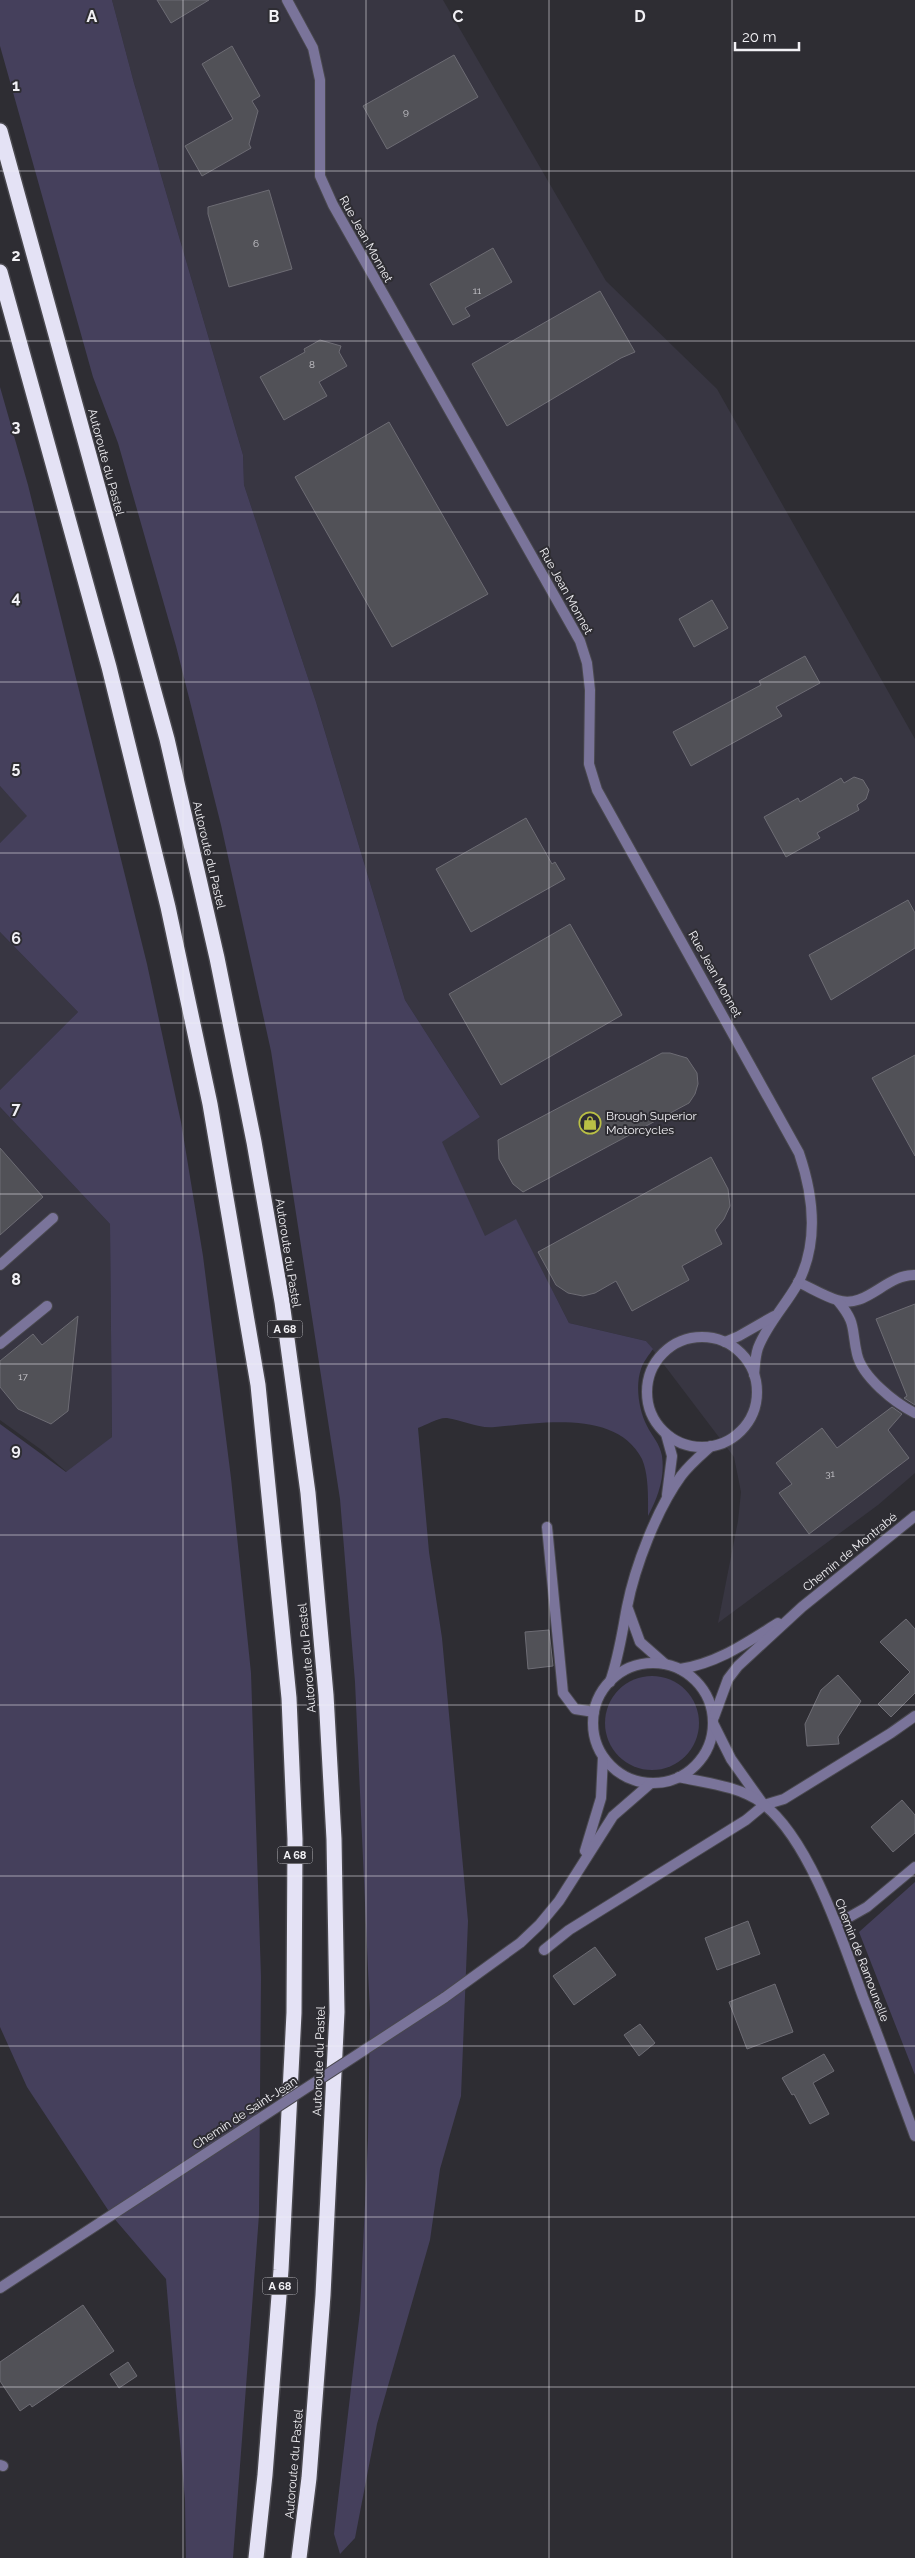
<svg xmlns="http://www.w3.org/2000/svg" width="915" height="2558" viewBox="0 0 915 2558" font-family="Raleway,sans-serif">
<style>
.built{fill:#383642}
.green{fill:#45405c}
.building{fill:#515157;stroke:#6d6c74}
.lines{fill:none;stroke-linecap:round;stroke-linejoin:round}
.service-casing{stroke:#49484e;stroke-width:12}
.minor-casing{stroke:#49484e;stroke-width:12}
.tertiary-casing{stroke:#49484e;stroke-width:12}
.motorway-casing{stroke:#49484e;stroke-width:18}
.service{stroke:#7a749a;stroke-width:10}
.minor{stroke:#7a749a;stroke-width:10}
.tertiary{stroke:#7a749a;stroke-width:10}
.motorway{stroke:#e4e2f5;stroke-width:15}
.tertiary-bridge-casing{stroke:#49484e;stroke-width:12;stroke-linecap:butt}
.tertiary-bridge{stroke:#7a749a;stroke-width:10}
.grid{fill:none;stroke:#f2f1f5;stroke-width:1;stroke-opacity:0.55}
.labels{text-anchor:middle;dominant-baseline:central;stroke-width:4;stroke-linejoin:round;paint-order:stroke}
.number-label{font-size:10px;fill:#cac9ce}
.shield{fill:#2e2d33;stroke:#b7b6bb;stroke-width:1}
.shield-label{font-size:11px;font-weight:bold;fill:#f2f1f5}
.street-label{font-size:12px;fill:#f2f1f5;stroke:#2e2d33}
.poi-label{font-size:12px;fill:#f2f1f5;stroke:#2e2d33;text-anchor:start}
.grid-label{font-size:16px;text-anchor:middle;font-weight:bold;fill:#f2f1f5;stroke:#2e2d33;stroke-width:4;stroke-linejoin:round;paint-order:stroke}
</style>
<rect width="100%" height="100%" fill="#2e2d33"/>
<!-- built -->
<g class="built">
<polygon points="112,0 443,0 606,281 717,389 915,739 915,1473 878,1505 718,1623 738,1521 741,1492 734,1457 646,1341 569,1323 516,1220 485,1237 441,1142 480,1117 405,1000 316,702 244,485 243,455 134,83"/>
<polygon points="0,786 28,816 0,843"/>
<polygon points="0,932 78,1012 0,1090"/>
<polygon points="0,1107 110,1224 112,1437 69,1474 43,1451 0,1420"/>
</g>
<!-- green -->
<g class="green">
<path d="M0,0H112L134,83L243,455L244,485L316,702L405,1000L480,1117L442,1142L485,1236L516,1219L569,1323L646,1341L653,1349C649,1355 643,1362 641,1369C635,1386 639,1411 647,1426C652,1436 660,1444 662,1456C665,1478 658,1497 648,1516C648,1499 649,1475 642,1459C617,1409 539,1423 495,1427C479,1429 462,1420 447,1418C439,1417 426,1425 418,1428L429,1552L442,1638L468,1921L461,2096L440,2169L430,2240L377,2424L355,2538L340,2554L334,2534L360,2311L368,2140L370,2013L355,1682L340,1499L271,1051L221,825L176,646L118,443L93,377L0,46Z"/>
<polygon points="0,387 28,485 147,964 181,1122 203,1256 231,1478 251,1673 261,1977 259,2215 233,2558 186,2558 185,2500 166,2279 112,2216 27,2087 0,2027 0,1424 66,1472 112,1437 110,1224 0,1107 0,1090 78,1012 0,932 0,843 27,816 0,786"/>
<circle cx="652" cy="1723" r="47"/>
<polygon points="915,1882 915,2075 859,1932"/>
</g>
<!-- building -->
<g class="building">
<polygon points="157,0 209,0 171,23"/>
<polygon points="232,46 260,96 252,101 258,111 249,144 251,148 202,176 185,146 233,119 202,64"/>
<polygon points="454,55 478,97 387,149 363,106"/>
<polygon points="269,190 292,269 229,287 208,214 208,207"/>
<polygon points="493,248 512,282 465,308 470,316 453,325 430,284"/>
<polygon points="600,291 635,352 621,358 507,426 472,364"/>
<polygon points="320,340 341,346 339,352 347,366 319,382 327,396 284,420 260,377 305,352 304,349"/>
<polygon points="389,422 488,594 392,647 295,477"/>
<polygon points="712,600 728,628 694,647 679,619"/>
<polygon points="805,656 820,683 776,707 782,716 691,766 673,732 761,685 759,681"/>
<polygon points="854,777 863,780 869,790 866,799 857,805 859,810 817,833 820,838 786,857 764,817 798,798 800,802 841,778 844,783"/>
<polygon points="526,818 552,864 555,862 565,879 471,932 436,869"/>
<polygon points="908,900 915,913 915,948 831,1000 809,955"/>
<polygon points="570,924 622,1015 501,1085 449,994"/>
<polygon points="662,1053 670,1053 687,1058 697,1073 698,1084 695,1094 689,1103 523,1192 513,1184 499,1159 498,1140"/>
<polygon points="915,1055 915,1156 872,1078"/>
<polygon points="0,1148 43,1197 0,1235"/>
<polygon points="711,1157 728,1189 730,1206 724,1219 715,1230 722,1244 682,1266 689,1280 632,1311 616,1281 595,1293 583,1296 568,1293 556,1285 538,1252"/>
<polygon points="915,1304 915,1405 904,1398 907,1396 876,1319"/>
<polygon points="78,1316 68,1411 51,1424 18,1409 0,1387 0,1361 33,1334 42,1345"/>
<polygon points="892,1407 902,1414 888,1430 909,1458 809,1534 779,1493 792,1484 776,1463 822,1428 837,1448"/>
<polygon points="906,1619 915,1629 915,1693 891,1717 878,1704 910,1672 880,1642"/>
<polygon points="549,1630 553,1666 528,1669 525,1632"/>
<polygon points="838,1675 861,1701 838,1737 839,1744 807,1746 805,1724 821,1690"/>
<polygon points="902,1800 915,1815 915,1833 893,1852 871,1827"/>
<polygon points="748,1921 760,1954 717,1970 705,1938"/>
<polygon points="595,1947 616,1975 574,2005 553,1976"/>
<polygon points="775,1984 793,2032 747,2049 729,2002"/>
<polygon points="640,2024 655,2043 639,2056 624,2035"/>
<polygon points="824,2054 834,2071 813,2083 829,2114 810,2124 794,2094 792,2095 782,2078"/>
<polygon points="83,2305 114,2351 32,2407 30,2404 20,2411 0,2381 0,2362"/>
<polygon points="128,2362 137,2376 119,2388 110,2374"/>
</g>
<g class="lines">
<!-- service casing -->
<g class="service-casing">
<g id="service">
<polyline points="0,1265 53,1218"/>
<path d="M798,1282C811,1288 824,1296 837,1300C866,1310 886,1274 915,1275"/>
<path d="M838,1301C857,1324 851,1328 857,1354C862,1377 895,1403 915,1413"/>
<polyline points="0,1344 47,1306"/>
<polyline points="547,1527 563,1693 575,1709 594,1712"/>
<polyline points="837,1924 867,1907 915,1867"/>
<polyline points="544,1950 569,1930 746,1820 764,1805 784,1799 891,1733 915,1716"/>
</g>
</g>
<!-- minor casing -->
<g class="minor-casing">
<g id="minor">
<path d="M287,0L313,48L320,80V176L333,205L580,641L587,663L590,690L589,764L597,790L799,1153C813,1194 819,1242 798,1283C786,1305 767,1324 758,1348C755,1357 755,1366 754,1375"/>
<circle cx="702" cy="1392" r="55"/>
<polyline points="725,1342 739,1336 774,1316"/>
<polyline points="666,1434 672,1456 667,1495"/>
<polyline points="628,1609 640,1642 665,1664"/>
<path d="M610,1682C619,1656 622,1633 627,1607C635,1566 657,1509 681,1476C690,1464 701,1455 711,1446"/>
<polyline points="0,2465 3,2466"/>
</g>
</g>
<!-- tertiary casing -->
<g class="tertiary-casing">
<g id="tertiary">
<circle cx="653" cy="1723" r="60"/>
<path d="M680,1669C718,1663 746,1643 778,1623"/>
<polyline points="714,1717 728,1679 738,1666 802,1607 915,1516"/>
<polyline points="713,1723 731,1759 763,1804"/>
<path d="M679,1777C706,1783 739,1786 762,1803C810,1839 843,1942 863,1997C881,2043 898,2090 915,2136"/>
<polyline points="585,1851 601,1798 603,1757"/>
<polyline points="444,1998 520,1943 540,1924 559,1901 613,1816 651,1783"/>
<polyline points="0,2288 147,2192"/>
</g>
</g>
<!-- motorway casing -->
<g class="motorway-casing">
<g id="motorway">
<polyline points="0,131 167,739 217,958 254,1142 282,1302 308,1493 326,1695 334,1839 337,2012 323,2295 309,2478 299,2558"/>
<polyline points="0,272 109,667 168,907 210,1104 258,1385 289,1698 295,1839 294,2013 281,2270 265,2475 256,2558"/>
</g>
</g>
<!-- service -->
<use href="#service" class="service"/>
<!-- minor -->
<use href="#minor" class="minor"/>
<!-- tertiary -->
<use href="#tertiary" class="tertiary"/>
<!-- motorway -->
<use href="#motorway" class="motorway"/>
<!-- tertiary-bridge casing -->
<g class="tertiary-bridge-casing">
<polyline id="tertiary-bridge" points="147,2192 444,1998"/>
</g>
<!-- tertiary-bridge -->
<use href="#tertiary-bridge" class="tertiary-bridge"/>
</g>
<!-- grid -->
<path class="grid" d="M183,0V2558M366,0V2558M549,0V2558M732,0V2558M0,171H915M0,341H915M0,512H915M0,682H915M0,853H915M0,1023H915M0,1194H915M0,1364H915M0,1535H915M0,1705H915M0,1876H915M0,2046H915M0,2217H915M0,2387H915"/>
<!-- icons -->
<defs>
<g id="shop-ring" transform="scale(1.125)"><circle r="9.5" fill="#2e2d33" stroke="#bac045" stroke-width="1.5"/><path d="M-5-2.5h2.3a2.7 3.5 0 0 1 5.4 0H5L5.5 6h-11ZM-1.5-2.5h3a1.5 2.3 0 0 0-3 0Z" fill="#bac045"/></g>
</defs>
<g fill-rule="evenodd">
<use href="#shop-ring" x="590" y="1123"/>
</g>
<g class="labels">
<!-- number labels -->
<g class="number-label">
<text x="406" y="111">9</text>
<text x="256" y="243">6</text>
<text x="477" y="290">11</text>
<text x="312" y="364">8</text>
<text x="23" y="1376">17</text>
<text x="830" y="1473">31</text>
</g>
<!-- shield labels -->
<g class="shield">
<rect x="267.5" y="1320.5" width="35" height="17" rx="4"/>
<rect x="277.5" y="1846.5" width="35" height="17" rx="4"/>
<rect x="262.5" y="2277.5" width="35" height="17" rx="4"/>
</g>
<g class="shield-label">
<text x="285" y="1329">A 68</text>
<text x="295" y="1855">A 68</text>
<text x="280" y="2286">A 68</text>
</g>
<!-- street labels -->
<g class="street-label">
<text transform="translate(366 239) rotate(61)">Rue Jean Monnet</text>
<text transform="translate(106 462) rotate(75)">Autoroute du Pastel</text>
<text transform="translate(566 591) rotate(61)">Rue Jean Monnet</text>
<text transform="translate(209 855) rotate(77)">Autoroute du Pastel</text>
<text transform="translate(715 974) rotate(61)">Rue Jean Monnet</text>
<text transform="translate(288 1253) rotate(81)">Autoroute du Pastel</text>
<text transform="translate(850 1552) rotate(-39)">Chemin de Montrabé</text>
<text transform="translate(307 1658) rotate(-95)">Autoroute du Pastel</text>
<text transform="translate(862 1960) rotate(69)">Chemin de Ramounelle</text>
<text transform="translate(319 2061) rotate(-88)">Autoroute du Pastel</text>
<text transform="translate(245 2113) rotate(-33)">Chemin de Saint-Jean</text>
<text transform="translate(294 2464) rotate(-85)">Autoroute du Pastel</text>
</g>
<!-- poi labels -->
<g class="poi-label">
<text x="606" y="1116">Brough Superior<tspan x="606" dy="14">Motorcycles</tspan></text>
</g>
</g>
<g class="grid-label">
<text x="92" y="22">A</text>
<text x="274" y="22">B</text>
<text x="458" y="22">C</text>
<text x="640" y="22">D</text>
<text x="16" y="91">1</text>
<text x="16" y="261">2</text>
<text x="16" y="432">3</text>
<text x="16" y="603">4</text>
<text x="16" y="773">5</text>
<text x="16" y="944">6</text>
<text x="16" y="1114">7</text>
<text x="16" y="1285">8</text>
<text x="16" y="1455">9</text>
</g>
<!-- scale -->
<path d="M735 42v8h64v-8" fill="none" stroke="#f2f1f5" stroke-width="2.5"/>
<text x="742" y="42" font-size="15" fill="#f2f1f5" stroke="#2e2d33" stroke-width="4" paint-order="stroke">20 m</text>
</svg>
